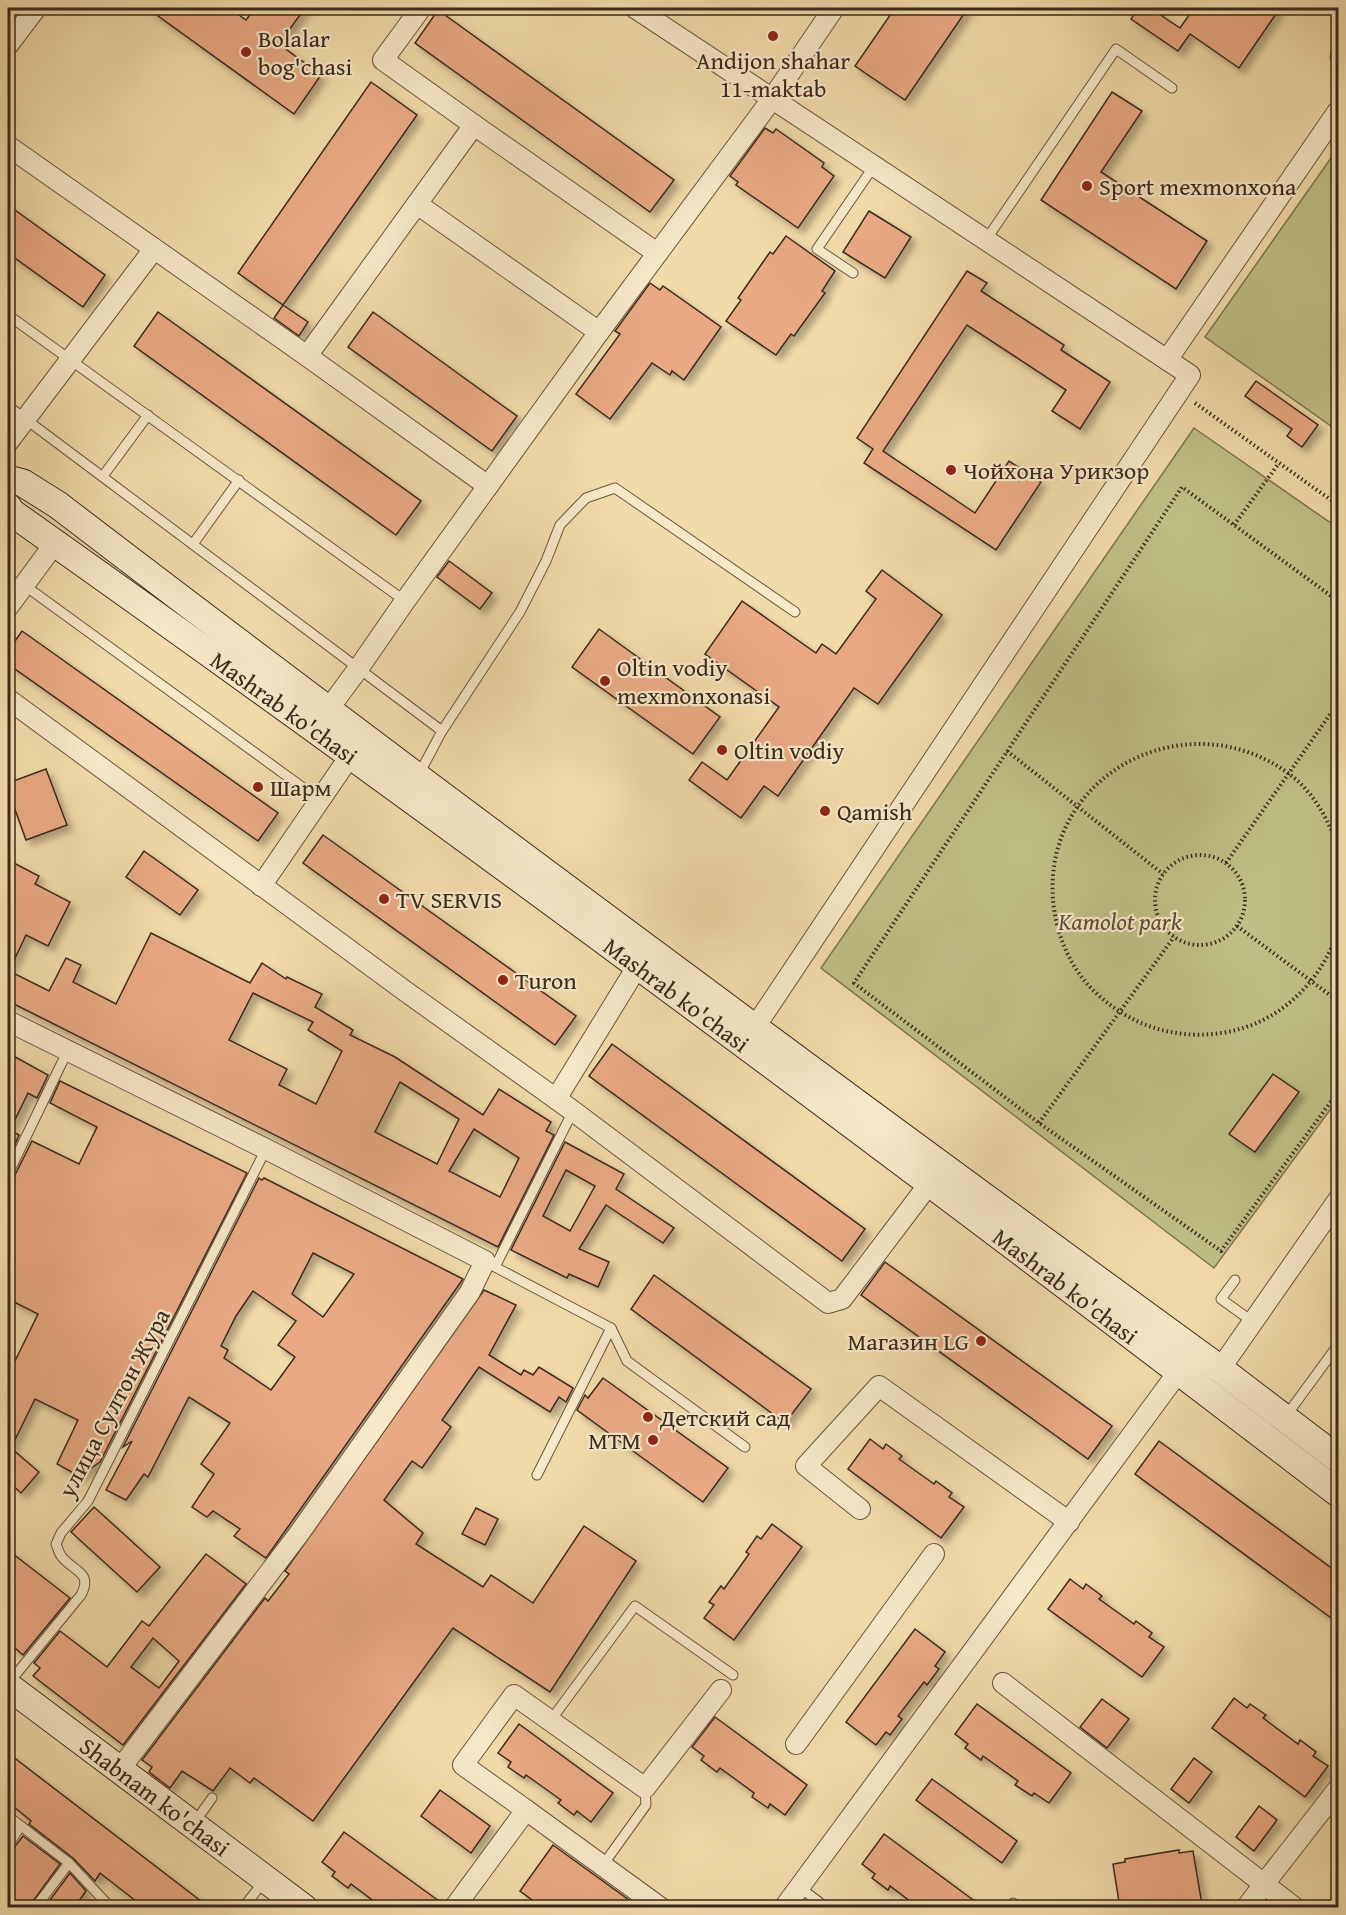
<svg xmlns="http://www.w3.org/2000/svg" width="1346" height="1915" viewBox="0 0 1346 1915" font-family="'Gentium Book Plus',serif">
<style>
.green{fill:#bebf86;stroke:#7d7451;stroke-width:1.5}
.building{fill:#e8a984;stroke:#3c291c;stroke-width:1.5;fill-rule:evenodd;filter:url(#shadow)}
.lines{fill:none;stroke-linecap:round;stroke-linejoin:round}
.lane-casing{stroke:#6a5640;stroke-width:11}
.street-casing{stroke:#6a5640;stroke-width:22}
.secondary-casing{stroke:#3c291c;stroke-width:29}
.path{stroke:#3c291c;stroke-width:4;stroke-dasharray:1.5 3;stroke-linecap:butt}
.lane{stroke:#f7e8c8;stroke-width:9}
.street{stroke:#f7e8c8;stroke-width:20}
.secondary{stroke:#f7e8c8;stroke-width:27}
.poi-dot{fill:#8f2418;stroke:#f7e8c8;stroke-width:2}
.labels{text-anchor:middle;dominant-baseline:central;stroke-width:4.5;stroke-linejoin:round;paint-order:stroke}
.poi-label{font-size:24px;fill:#3c291c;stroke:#f7e8c8;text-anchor:start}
.street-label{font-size:24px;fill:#3c291c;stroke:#f7e8c8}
.park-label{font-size:24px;font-style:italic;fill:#5c4e36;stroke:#f7e8c8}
</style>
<defs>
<filter id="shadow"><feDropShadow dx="5.5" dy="5.5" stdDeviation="3" flood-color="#0004"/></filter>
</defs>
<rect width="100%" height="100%" fill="#f2dbab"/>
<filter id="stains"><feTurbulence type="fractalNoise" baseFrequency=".00333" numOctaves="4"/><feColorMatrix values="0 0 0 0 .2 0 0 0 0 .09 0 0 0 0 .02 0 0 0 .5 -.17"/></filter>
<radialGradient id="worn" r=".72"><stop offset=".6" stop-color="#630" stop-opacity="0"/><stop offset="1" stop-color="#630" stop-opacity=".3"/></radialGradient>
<!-- green -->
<g class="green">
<polygon points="1338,148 1338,431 1205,337"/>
<polygon points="1194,428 1338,528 1338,1099 1214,1268 821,968"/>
</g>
<!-- building -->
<g class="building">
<polygon points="147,8 229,8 246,20 255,8 305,8 279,44 321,75 294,114"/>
<polygon points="895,8 968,8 905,100 855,66"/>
<polygon points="1138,8 1150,8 1180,28 1194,8 1280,8 1239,68 1190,34 1178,51 1131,19"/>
<polygon points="438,10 674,180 650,212 415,43"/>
<polygon points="371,82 417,115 283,305 238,273"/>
<polygon points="1112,92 1142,111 1101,172 1207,241 1176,289 1041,200"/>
<polygon points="765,128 773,133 776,129 824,163 822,167 834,176 798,228 736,185 738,182 730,176"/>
<polygon points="8,205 105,275 83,307 8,253"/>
<polygon points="869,211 911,237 885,278 843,252"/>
<polygon points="786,236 835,271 822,291 825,293 794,336 791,334 776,355 726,321 741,300 738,298 770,252 773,254"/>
<polygon points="967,271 987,283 981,291 1064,345 1061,350 1110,382 1080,429 1052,411 1066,390 967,325 883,451 975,513 1009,461 1041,482 996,550 864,463 873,449 857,438"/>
<polygon points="650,283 660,290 663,286 721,327 684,380 672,371 670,375 652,363 610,419 576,394 620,334 615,331"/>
<polygon points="283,305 308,322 299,336 274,318"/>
<polygon points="158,312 421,501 396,535 134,346"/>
<polygon points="373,312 517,416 492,451 348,347"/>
<polygon points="1256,381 1318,425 1302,447 1287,436 1292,429 1245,396"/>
<polygon points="449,561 492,593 480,609 437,577"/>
<polygon points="882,570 942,615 878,704 854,688 778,796 764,786 741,818 689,780 702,762 727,780 779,707 705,654 742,601 816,653 822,644 836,654 876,599 866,591"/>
<polygon points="599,629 720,717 693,754 572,667"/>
<polygon points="22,631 278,813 258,841 8,664 8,651"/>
<polygon points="46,769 67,825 26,840 8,790 8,783"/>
<polygon points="323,835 576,1016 555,1045 303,863"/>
<polygon points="144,851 198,890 180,915 126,877"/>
<path d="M8,860L39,876L35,884L70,902L48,946L26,935L9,971L49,991L66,958L81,965L73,982L116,1004L151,933L250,983L262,963L286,979L287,977L322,994L315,1007L353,1030L350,1035L395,1057L483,1115L499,1089L551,1122L546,1131L554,1135L498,1247L8,1001ZM253,993L313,1022L308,1030L342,1051L316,1104L279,1085L287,1069L229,1040ZM400,1082L459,1119L437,1164L375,1132ZM474,1129L519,1158L500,1197L449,1171Z"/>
<polygon points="612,1044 865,1229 842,1261 589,1076"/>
<polygon points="8,1053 48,1075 37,1098 28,1093 10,1130 19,1135 8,1160"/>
<polygon points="1273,1074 1299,1092 1255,1152 1229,1134"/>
<polygon points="60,1081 247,1173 100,1462 79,1476 57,1464 78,1420 35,1399 11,1448 39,1472 21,1493 8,1481 8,1357 15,1361 38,1314 8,1299 8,1181 14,1177 32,1141 79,1164 97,1127 50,1103"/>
<path d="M565,1142L624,1174L616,1189L674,1228L663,1243L606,1205L579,1249L609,1262L598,1287L569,1274L567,1278L511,1250ZM566,1170L595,1186L570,1231L543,1216Z"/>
<path d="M259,1178L262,1180L264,1178L463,1279L266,1558L234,1536L240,1529L213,1511L207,1517L192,1507L214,1474L201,1464L230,1423L189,1397L148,1477L144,1474L126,1500L106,1490L132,1441L123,1447ZM313,1253L354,1274L323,1317L292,1294ZM253,1291L296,1321L278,1345L295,1357L271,1390L224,1358L228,1350L221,1346L236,1316Z"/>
<polygon points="885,1262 1112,1426 1088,1459 861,1295"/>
<polygon points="654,1275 811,1389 785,1423 631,1309"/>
<polygon points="484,1290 516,1305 489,1355 521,1375 524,1370 533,1375 539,1367 573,1388 566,1402 559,1397 550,1412 479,1367 442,1420 451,1427 422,1468 412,1461 384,1500 423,1533 416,1544 483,1587 491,1575 533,1603 584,1526 636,1561 550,1692 453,1628 313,1821 254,1778 250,1783 230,1768 213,1791 182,1771 170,1788 149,1772 152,1767 142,1760 265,1598 268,1601 289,1574 285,1571"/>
<polygon points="603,1378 728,1468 703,1502 577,1410 585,1395 588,1398"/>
<polygon points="870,1439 883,1449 886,1444 902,1456 899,1459 934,1484 936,1481 952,1493 949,1497 964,1507 941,1538 848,1469"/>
<polygon points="1159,1441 1338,1573 1338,1623 1135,1474"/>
<polygon points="94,1507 160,1567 137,1592 71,1532"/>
<polygon points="476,1508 498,1519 485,1545 462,1534"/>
<polygon points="772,1524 802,1547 734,1640 704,1618 714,1605 709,1602 721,1586 724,1589 749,1554 746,1552 757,1536 761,1539"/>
<polygon points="8,1550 70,1598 23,1655 8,1642"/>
<path d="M206,1554L246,1584L123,1745L33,1676L40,1668L34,1663L60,1631L107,1667L142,1621L149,1626ZM153,1638L179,1661L159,1688L131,1667Z"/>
<polygon points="1070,1579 1083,1589 1086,1584 1102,1596 1099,1599 1134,1624 1136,1621 1152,1633 1149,1637 1164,1647 1142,1677 1048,1609"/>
<polygon points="915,1629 945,1652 935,1666 939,1669 927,1685 924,1682 898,1716 902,1719 890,1735 886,1732 876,1745 846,1722"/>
<polygon points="1234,1698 1247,1708 1250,1704 1266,1715 1263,1718 1298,1744 1300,1740 1316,1752 1313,1756 1328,1766 1305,1797 1212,1728"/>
<polygon points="1102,1699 1129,1719 1107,1748 1080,1727"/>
<polygon points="977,1704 1071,1773 1049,1803 1034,1793 1032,1796 1015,1785 1018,1781 983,1756 981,1760 965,1748 968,1744 955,1734"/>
<polygon points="715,1717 807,1785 785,1815 770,1804 768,1808 752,1797 754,1793 720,1768 717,1772 701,1760 704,1756 692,1747"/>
<polygon points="519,1724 613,1793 591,1822 577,1811 574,1815 558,1803 561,1800 526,1775 524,1778 508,1767 511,1762 498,1753"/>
<polygon points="8,1753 210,1908 145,1908 100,1873 95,1881 73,1858 29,1824 31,1821 8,1802"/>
<polygon points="1194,1758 1212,1772 1189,1803 1171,1789"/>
<polygon points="932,1779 1017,1841 1002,1863 916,1800"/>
<polygon points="440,1790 490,1826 471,1853 421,1816"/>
<polygon points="1259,1806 1277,1820 1254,1851 1236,1837"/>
<polygon points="344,1832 443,1904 442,1908 383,1908 351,1884 348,1888 332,1876 335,1872 322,1862"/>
<polygon points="884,1834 984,1908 919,1908 890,1886 888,1890 872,1878 875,1874 862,1864"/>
<polygon points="23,1836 60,1864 28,1908 8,1908 8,1852 13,1849"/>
<polygon points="553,1845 640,1908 543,1908 520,1891"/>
<polygon points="1179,1850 1179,1853 1193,1851 1202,1905 1187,1908 1120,1908 1113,1864 1125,1862 1125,1859"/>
<polygon points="70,1873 86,1891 74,1908 44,1908"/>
</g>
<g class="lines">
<!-- lane casing -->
<g class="lane-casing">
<g id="lane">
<polyline points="1338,41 1335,58 1338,64"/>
<polyline points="986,240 1116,49 1172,88"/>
<polyline points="853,273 817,249 874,166"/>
<polyline points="8,315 405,601"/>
<polyline points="8,406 442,731"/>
<polyline points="103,476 148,415"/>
<polyline points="193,544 239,480"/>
<polyline points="24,585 320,800"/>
<polyline points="418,776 442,731 520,612 546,561 560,525 586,498 615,488 795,612"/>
<polyline points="8,1174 68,1050"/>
<polyline points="1235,1280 1221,1299 1253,1322"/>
<polyline points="611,1328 627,1361 745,1447"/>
<polyline points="1286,1416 1338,1345"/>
<polyline points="537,1475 611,1328 495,1267 573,1111"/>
<path d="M8,1684L81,1595C93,1572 74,1572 62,1557C59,1554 58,1548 56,1544L61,1533L88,1501L266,1149"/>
<polyline points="551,1720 635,1606 733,1675"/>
<polyline points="8,1816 69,1863 111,1908"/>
<polyline points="195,1822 212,1798"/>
<polyline points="8,1845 21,1826"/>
<polyline points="603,1865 646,1805 645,1788"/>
<polyline points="799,1887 827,1908"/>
<polyline points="1013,1903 1019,1908"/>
<polyline points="35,1908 69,1863"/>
<polyline points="243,1908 264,1881"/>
</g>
</g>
<!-- street casing -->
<g class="street-casing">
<g id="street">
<polyline points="421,8 383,60 474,125"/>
<polyline points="635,8 1190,375 755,1027"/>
<polyline points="8,45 36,8"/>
<polyline points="8,146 307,356 488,486"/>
<polyline points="417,204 599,332"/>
<polyline points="307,356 474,125 657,253"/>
<polyline points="1167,360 1338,111"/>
<polyline points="8,442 154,249"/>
<polyline points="8,607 55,543"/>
<polyline points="8,699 405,991 573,1111 828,1303 842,1299 929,1184"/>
<polyline points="327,711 358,669 405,601 599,332 772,99 834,8"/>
<polyline points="261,886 350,756"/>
<polyline points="8,1021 266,1149 485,1261 470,1292 298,1535 120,1769"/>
<polyline points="556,1099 637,967"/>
<polyline points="1220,1369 1338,1200"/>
<polyline points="860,1509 806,1466 879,1386 1069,1522"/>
<polyline points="1003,1683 1264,1884 1338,1789"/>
<polyline points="796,1744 934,1554"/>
<polyline points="526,1810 463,1765 514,1695 645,1788 721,1690"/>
<polyline points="454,1908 526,1810 661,1908"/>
<polyline points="784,1908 1179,1371"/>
<polyline points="1246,1908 1264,1884 1295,1908"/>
</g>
</g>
<!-- secondary casing -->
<g class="secondary-casing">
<g id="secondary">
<path d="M8,479L23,483L58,505C441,798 830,1085 1220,1369L1338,1459"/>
<path id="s1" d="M8,507L11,512C461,830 902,1159 1338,1493"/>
<path id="s2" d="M8,1686L304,1908"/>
</g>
</g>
<!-- path -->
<g class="path">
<polyline points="1195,403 1338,505"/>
<polyline points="1234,525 1279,463"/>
<polyline points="1338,601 1182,487 854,983 1039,1123 1221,1251 1338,1092"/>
<polyline points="1007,751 1163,874"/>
<path d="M1338,847C1328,819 1313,791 1288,773C1187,700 1043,773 1053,900C1056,934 1070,969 1096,993C1130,1025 1174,1040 1221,1033C1277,1025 1319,985 1338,932"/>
<circle cx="1200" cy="900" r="45"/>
<polyline points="1226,863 1338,703"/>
<polyline points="1237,926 1338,1001"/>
<polyline points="1039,1123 1174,937"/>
</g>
<!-- lane -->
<use href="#lane" class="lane"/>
<!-- street -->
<use href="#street" class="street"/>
<!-- secondary -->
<use href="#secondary" class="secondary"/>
</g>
<!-- markers -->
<g class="poi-dot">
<circle cx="773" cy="36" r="6"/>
<circle cx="246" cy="52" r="6"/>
<circle cx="1087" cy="186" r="6"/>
<circle cx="951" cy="470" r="6"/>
<circle cx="605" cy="681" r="6"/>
<circle cx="722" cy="750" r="6"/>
<circle cx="258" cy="787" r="6"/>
<circle cx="825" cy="811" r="6"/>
<circle cx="384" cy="899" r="6"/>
<circle cx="503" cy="980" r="6"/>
<circle cx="981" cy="1341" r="6"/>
<circle cx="648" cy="1417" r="6"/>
<circle cx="653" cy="1440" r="6"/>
</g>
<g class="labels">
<!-- poi labels -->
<g class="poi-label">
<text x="258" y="38">Bolalar<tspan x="258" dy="28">bog'chasi</tspan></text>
<text x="773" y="60" text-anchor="middle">Andijon shahar<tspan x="773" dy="28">11-maktab</tspan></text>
<text x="1099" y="186">Sport mexmonxona</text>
<text x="963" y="470">Чойхона Урикзор</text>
<text x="617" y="667">Oltin vodiy<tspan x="617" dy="28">mexmonxonasi</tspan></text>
<text x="734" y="750">Oltin vodiy</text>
<text x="270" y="787">Шарм</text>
<text x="837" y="811">Qamish</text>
<text x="396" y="899">TV SERVIS</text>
<text x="515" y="980">Turon</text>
<text x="969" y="1341" text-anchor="end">Магазин LG</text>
<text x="660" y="1417">Детский сад</text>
<text x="641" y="1440" text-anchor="end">MTM</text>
</g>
<!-- street labels -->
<g class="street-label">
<text stroke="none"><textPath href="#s1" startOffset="342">Mashrab ko'chasi</textPath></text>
<text stroke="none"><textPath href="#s1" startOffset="828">Mashrab ko'chasi</textPath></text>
<text stroke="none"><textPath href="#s1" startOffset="1314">Mashrab ko'chasi</textPath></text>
<text transform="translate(114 1403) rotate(-62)">улица Султон Жура</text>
<text stroke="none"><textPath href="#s2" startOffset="184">Shabnam ko'chasi</textPath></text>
</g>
<!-- park labels -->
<g class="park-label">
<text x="1120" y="921">Kamolot park</text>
</g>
</g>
<!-- margin -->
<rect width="1346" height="1915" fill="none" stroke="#f2dbab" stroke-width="30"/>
<rect x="9" y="9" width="1328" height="1897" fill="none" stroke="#3c291c" stroke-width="3"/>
<rect x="15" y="15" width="1316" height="1885" fill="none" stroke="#3c291c" stroke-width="1.5"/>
<rect width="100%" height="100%" filter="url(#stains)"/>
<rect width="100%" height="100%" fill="url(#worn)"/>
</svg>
